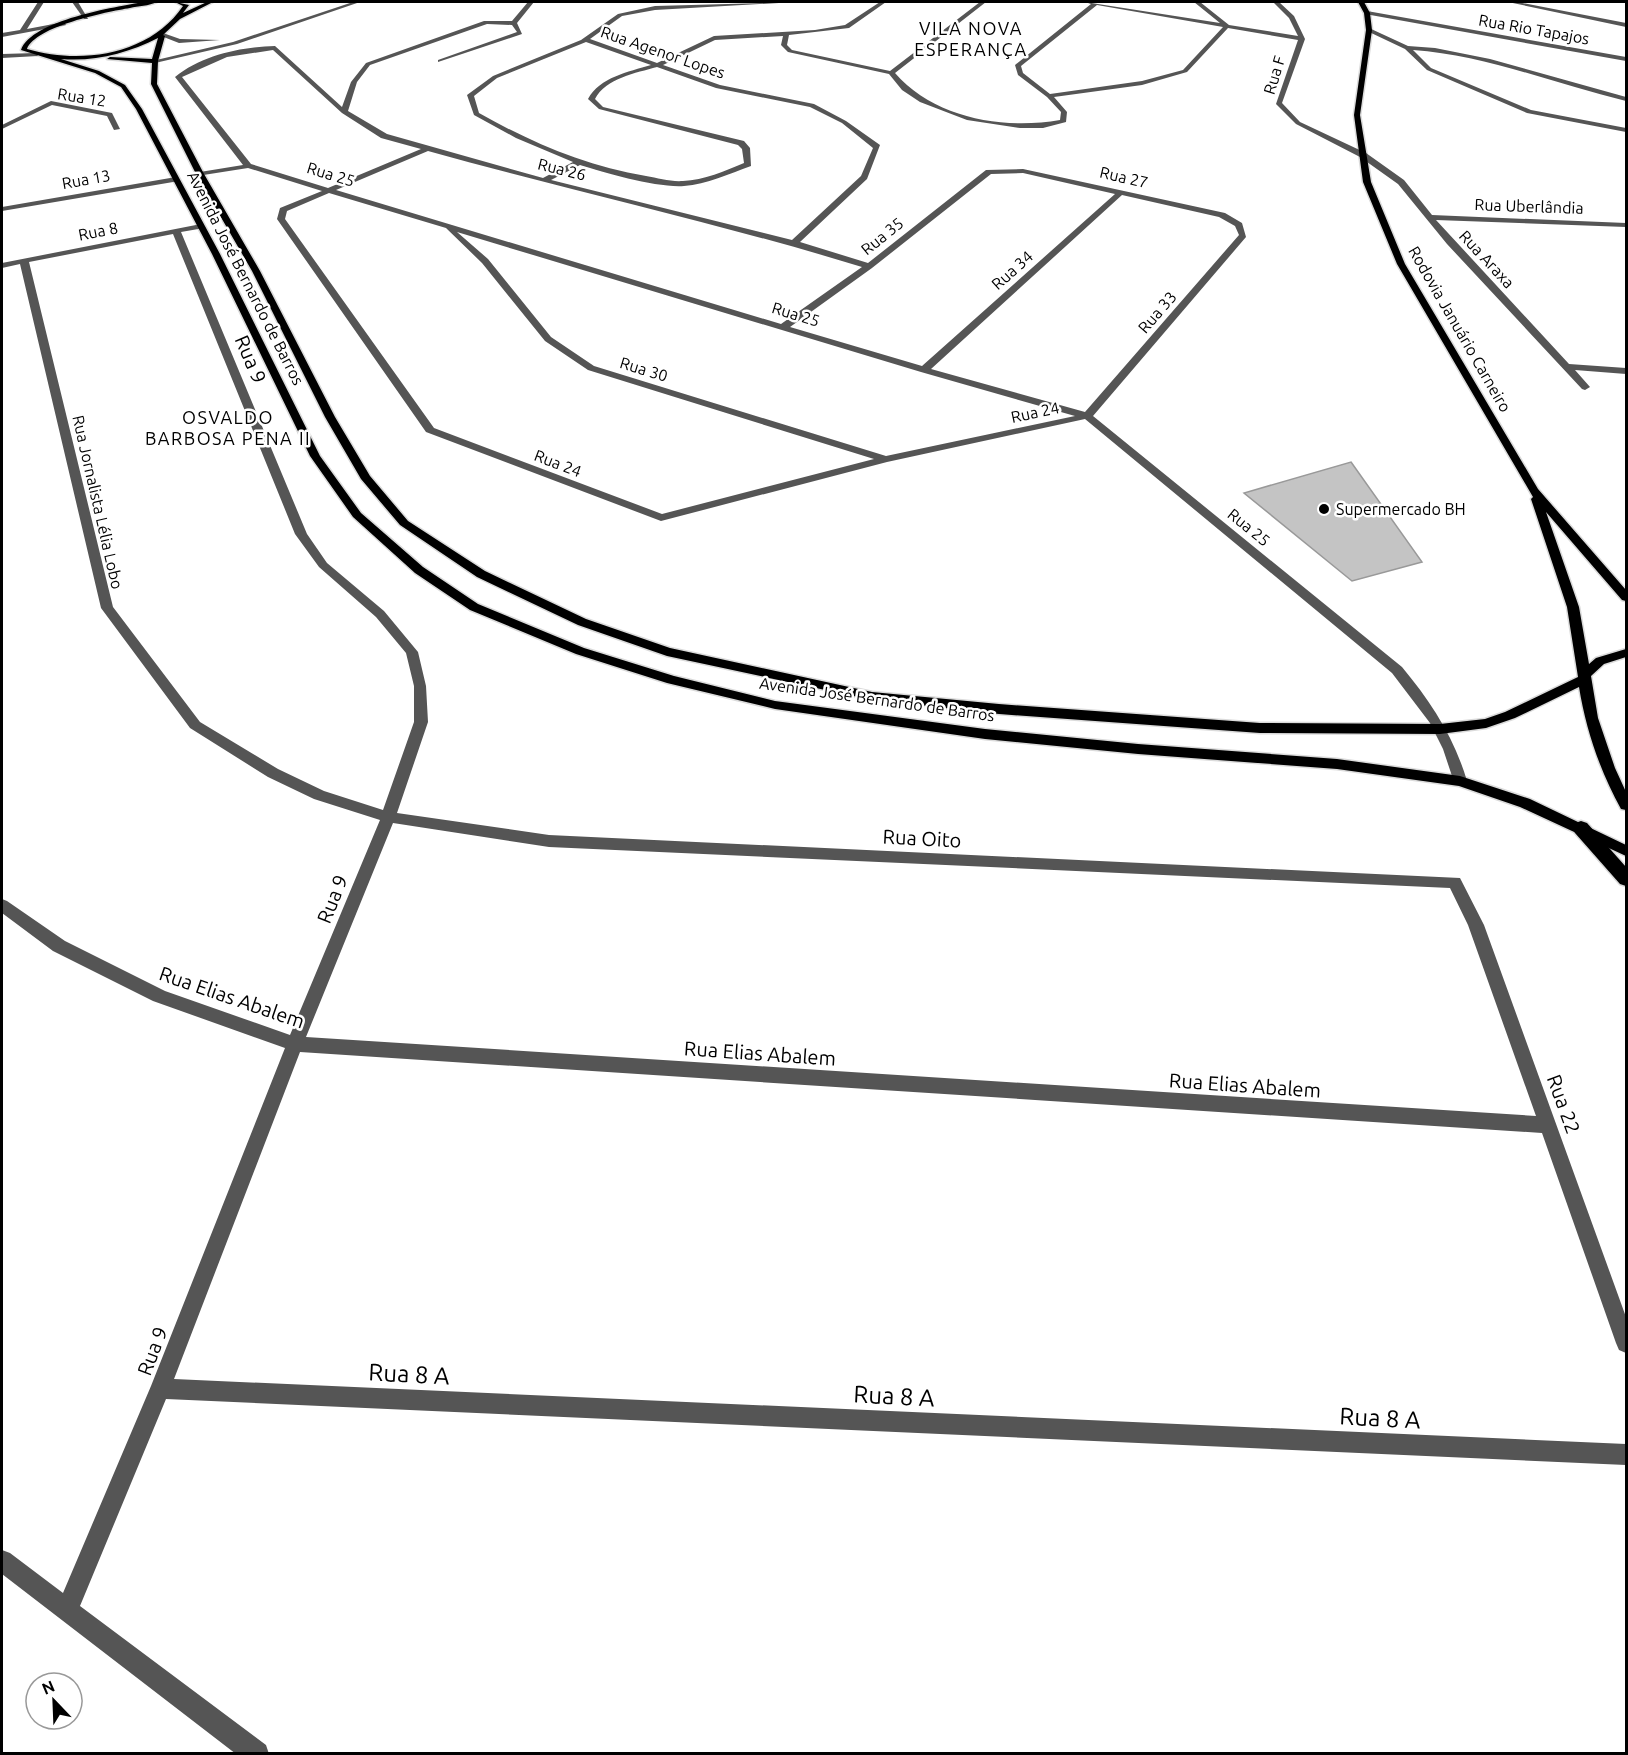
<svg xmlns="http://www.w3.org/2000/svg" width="1628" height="1755" viewBox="0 0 1628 1755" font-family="Ubuntu,sans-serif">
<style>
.building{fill:#c4c4c4;stroke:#999;stroke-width:1.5}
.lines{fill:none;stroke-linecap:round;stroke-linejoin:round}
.major-casing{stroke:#dbdbdb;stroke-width:3}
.highway-casing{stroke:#dbdbdb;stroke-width:3}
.minor{fill:#555;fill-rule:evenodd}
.major{fill:#000;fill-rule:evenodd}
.highway{fill:#000;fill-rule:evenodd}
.poi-dot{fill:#000;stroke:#fff;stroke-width:2}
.labels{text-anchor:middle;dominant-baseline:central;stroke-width:5;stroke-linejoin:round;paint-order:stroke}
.far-street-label{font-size:16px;fill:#000;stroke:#fff}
.far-poi-label{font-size:16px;fill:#000;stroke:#fff;text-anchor:start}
.far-neighbourhood-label{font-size:18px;letter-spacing:1.5px;fill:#000;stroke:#fff}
.street-label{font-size:20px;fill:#000;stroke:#fff}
.near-street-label{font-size:24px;fill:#000;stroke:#fff}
</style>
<rect width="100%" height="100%" fill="#fff"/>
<!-- building -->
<polygon class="building" points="1351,462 1422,562 1352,581 1244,493"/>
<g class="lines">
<!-- major casing -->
<g class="major-casing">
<path id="major" d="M144,2H157C149,6 138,6 130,8C106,12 36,26 27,49C81,65 150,55 183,6L175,2L189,5L183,13L207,2H213L180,19L163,35L165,36L158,61L157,84L204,174L260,271L335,417L370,476L408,521L485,571L586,619L670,648L872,692L999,704L1260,723L1440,724L1485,719L1505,712L1578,677L1567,607L1531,499L1533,497L1397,264L1363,182L1354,115L1366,30L1364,13L1358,2H1364L1370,13L1372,30L1360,115L1371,182L1405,264L1538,489L1626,590V601L1622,600L1546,512L1579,607L1589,664L1596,658L1626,649V657L1604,664L1591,676L1598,718L1615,768L1626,792V810L1621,809C1600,771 1586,730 1579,687L1515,718L1486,728L1440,734L1260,733L999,714L872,700L667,656L578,625L477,577L400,525L361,479L325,417L252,271L196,174L151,84L152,63L107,59L110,57L152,59L158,38C128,53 95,62 61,59L99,71L125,85L142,109L220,254L320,456L361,513L423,567L478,604L584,648L674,676L775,701L985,729L1138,744L1337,759L1460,776L1530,799L1626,845V856L1520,807L1459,786L1337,769L1138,754L985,739L775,709L667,683L576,654L470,610L415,573L353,517L310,456L212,254L136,109L121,87L95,73L21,50C32,20 115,7 144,2Z"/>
</g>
<!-- highway casing -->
<g class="highway-casing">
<polygon id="highway" points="1581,821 1587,823 1626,867 1626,886 1620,884 1575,833 1572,828 1575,823"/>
</g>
<!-- minor -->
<g class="minor">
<polygon points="38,2 44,2 27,29 64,22 66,25 2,37 2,33 20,30"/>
<polygon points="72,2 78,2 88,19 84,19"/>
<polygon points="353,2 360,2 237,44 155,63 152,61 233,42"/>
<path d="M528,2H534L517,23L522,34L438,62V60L517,32L512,25L487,24L370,65L357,82L348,111L387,134L543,178L573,162L516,138L474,115L467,95L493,76L581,40L618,14L655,6L796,2L655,10L622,16L590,39L657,63L714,36L815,30L845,25L880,2H886L849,28L789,35L787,45L792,50L890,71L980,2H986L895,73C934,118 1003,130 1060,120L1061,112L1047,97L1018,75L1015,65L1091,4L1085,2L1220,23L1194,2H1200L1229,25L1298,36L1289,18L1273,2H1279L1294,16L1305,39L1282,103L1300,122L1366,153L1404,180L1432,215L1626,223V227L1436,220L1569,364L1626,368V374L1575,370L1590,387L1585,390L1582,389L1447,244L1398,184L1360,157L1296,124L1276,104L1298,40L1228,28L1187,72L1142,85L1054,97L1067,112L1066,122L1043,128H1020L967,120L920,102L902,90L889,74L788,52L781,45L783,36L715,40L663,65L720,85L814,104L846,121L880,145L867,179L800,242L868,263L986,170L1023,169L1225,213L1242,223L1246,237L1093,416L1402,667C1431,702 1454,737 1467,781L1465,785H1455L1443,749L1430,723L1392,673L1085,419L887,462L661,521L426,432L277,219L280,208L322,191L248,168L197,176L200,172L243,165L175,77C202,55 241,47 275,46L342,107L351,82L366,63L484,21H512ZM1097,5L1223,27L1183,70L1142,81L1050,94L1023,73L1021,66ZM586,42L651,65C628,72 600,77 588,99L599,109L738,145L742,149L744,163C725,171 704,180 683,181C671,182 658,178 646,176C586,166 532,143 479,113L474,96L497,78ZM273,50L342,113L381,138L421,149L328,188L251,164L182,77L227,57ZM657,67L716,88L810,107L842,123L873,148L861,176L792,240L551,180L580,165C606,173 657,188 684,186C707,184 729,174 751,166L750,148L744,141L603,107L595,99C606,78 636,73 657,67ZM428,151C572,191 719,223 862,267L781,324L336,190ZM1023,173L1115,194L922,366L790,327L872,268L991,174ZM329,193L446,228L482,263L545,341L588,370L874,459L662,514L434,428L285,219L287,211ZM1122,195L1219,217L1235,226L1239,235L1085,412L931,369ZM457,232L921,372L1075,416L886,456L594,366L551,337L488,259Z"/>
<polygon points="1508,2 1517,2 1626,23 1626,27"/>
<polygon points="1367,11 1626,57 1626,61 1365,14"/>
<path d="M1369,28L1408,46L1435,48L1490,59L1626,97V101C1555,84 1486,55 1413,50L1431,68L1531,110L1626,128V132L1527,113L1427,70L1405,49L1367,31Z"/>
<polygon points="163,33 180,39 220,40 179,43 161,36"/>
<polygon points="36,53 38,56 2,58 2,54"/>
<polygon points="51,101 112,113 120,129 114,130 107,116 52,105 2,129 2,125"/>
<polygon points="176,177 179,181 2,211 2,207"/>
<path d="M201,224H204V228L181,232L307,534L327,563L384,611L418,652L426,686L428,722L397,813L549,835L1460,878L1484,925L1626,1317V1353L1619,1350L1616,1343L1542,1133L300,1052L174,1379L1626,1444V1465L166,1399L80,1606L266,1745L269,1754H236L2,1574V1550L10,1553L63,1593L151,1386L285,1048L153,1001L53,951L2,913V899L7,901L65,941L165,991L290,1035L380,820L314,799L268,777L190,728L101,608L20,264L2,268V263ZM173,234L295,534L319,567L376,617L406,653L414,686V722L383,810L324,791L278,769L200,722L113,607L29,262ZM393,823L549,847L1450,888L1468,925L1536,1116L306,1037Z"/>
</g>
<!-- major -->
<use href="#major" class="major"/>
<!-- highway -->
<use href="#highway" class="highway"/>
</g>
<!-- markers -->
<circle class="poi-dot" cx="1324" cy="509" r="6"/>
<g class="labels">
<!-- far-street labels -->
<g class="far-street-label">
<text transform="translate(1534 29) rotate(10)">Rua Rio Tapajos</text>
<text transform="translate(663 52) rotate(19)">Rua Agenor Lopes</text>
<text transform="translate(1274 75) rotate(-73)">Rua F</text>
<text transform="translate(82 97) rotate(9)">Rua 12</text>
<text transform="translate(562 169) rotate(14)">Rua 26</text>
<text transform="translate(331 174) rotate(17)">Rua 25</text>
<text transform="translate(1124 177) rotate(13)">Rua 27</text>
<text transform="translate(86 179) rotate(-10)">Rua 13</text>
<text transform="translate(1529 206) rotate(2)">Rua Uberlândia</text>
<text transform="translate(98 231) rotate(-11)">Rua 8</text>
<text transform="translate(882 236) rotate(-39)">Rua 35</text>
<text transform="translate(1487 259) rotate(47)">Rua Araxa</text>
<text transform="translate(1012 270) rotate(-42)">Rua 34</text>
<text transform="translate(246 278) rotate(63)">Avenida José Bernardo de Barros</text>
<text transform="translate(1157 312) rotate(-49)">Rua 33</text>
<text transform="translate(796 314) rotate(17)">Rua 25</text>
<text transform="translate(1460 329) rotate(60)">Rodovia Januário Carneiro</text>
<text transform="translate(644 369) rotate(17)">Rua 30</text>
<text transform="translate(1035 412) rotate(-12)">Rua 24</text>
<text transform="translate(558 463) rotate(21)">Rua 24</text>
<text transform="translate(98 502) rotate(77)">Rua Jornalista Lélia Lobo</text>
<text transform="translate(1249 527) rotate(39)">Rua 25</text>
<text transform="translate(877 699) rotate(8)">Avenida José Bernardo de Barros</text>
</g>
<!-- far-poi labels -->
<g class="far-poi-label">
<text x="1336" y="509">Supermercado BH</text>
</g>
<!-- far-neighbourhood labels -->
<g class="far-neighbourhood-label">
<text x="971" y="28">VILA NOVA<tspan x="971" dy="21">ESPERANÇA</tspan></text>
<text x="228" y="417">OSVALDO<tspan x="228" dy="21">BARBOSA PENA II</tspan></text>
</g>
<!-- street labels -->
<g class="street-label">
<text transform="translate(251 359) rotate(67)">Rua 9</text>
<text transform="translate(922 838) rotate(3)">Rua Oito</text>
<text transform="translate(332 899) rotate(-68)">Rua 9</text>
<text transform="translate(232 997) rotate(19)">Rua Elias Abalem</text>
<text transform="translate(760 1053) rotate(4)">Rua Elias Abalem</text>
<text transform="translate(1245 1085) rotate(4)">Rua Elias Abalem</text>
<text transform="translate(1564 1104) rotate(70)">Rua 22</text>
<text transform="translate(152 1351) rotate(-69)">Rua 9</text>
</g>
<!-- near-street labels -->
<g class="near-street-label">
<text transform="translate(409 1374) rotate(3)">Rua 8 A</text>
<text transform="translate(894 1396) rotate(3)">Rua 8 A</text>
<text transform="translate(1380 1418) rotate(3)">Rua 8 A</text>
</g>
</g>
<!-- border -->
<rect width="1628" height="1755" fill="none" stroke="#000000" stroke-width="6"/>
<!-- north arrow -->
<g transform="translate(54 1701) rotate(337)"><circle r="28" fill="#ffffff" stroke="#999999" stroke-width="1.5"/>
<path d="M0-4.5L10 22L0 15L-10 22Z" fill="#000000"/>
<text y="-9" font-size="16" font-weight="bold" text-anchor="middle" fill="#000000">N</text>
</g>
</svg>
